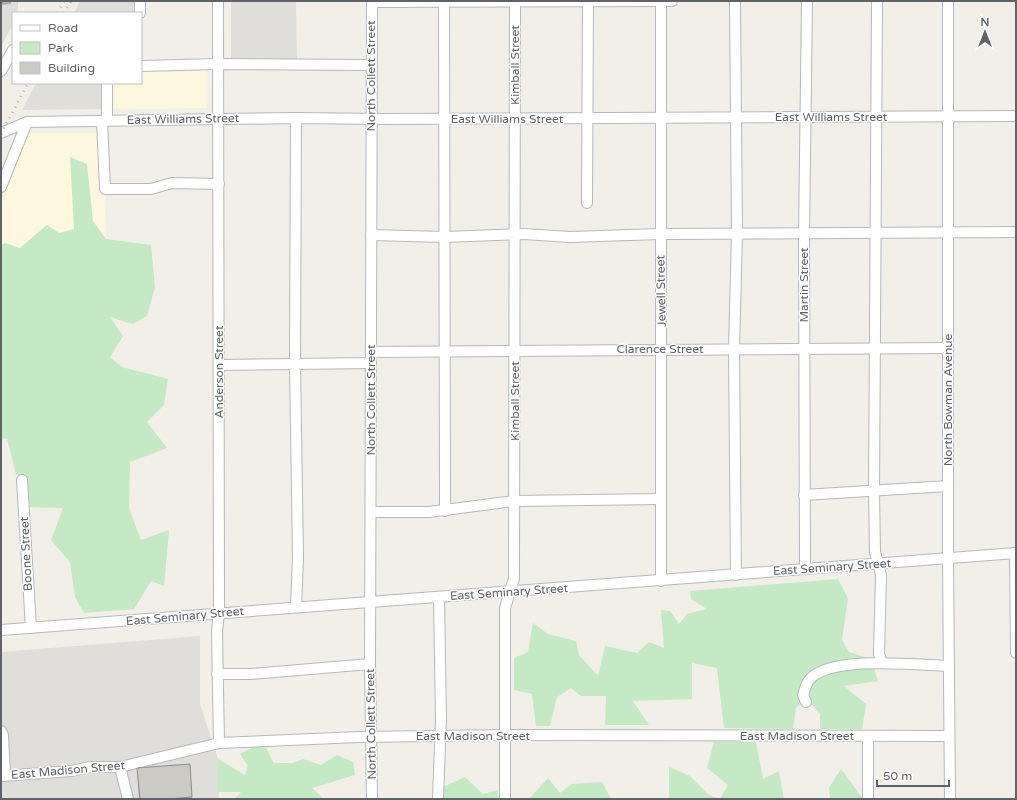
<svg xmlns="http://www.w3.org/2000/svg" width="1017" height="800" viewBox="0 0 1017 800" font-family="'Varela Round',sans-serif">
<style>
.commercial{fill:#fef7e0}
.industrial{fill:#e0deda}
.green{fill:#c5e8c5}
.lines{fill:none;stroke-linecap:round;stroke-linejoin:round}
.minor-casing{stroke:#b5b8bc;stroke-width:12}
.minor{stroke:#fff;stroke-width:10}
.rail{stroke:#b6b7b8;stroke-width:3;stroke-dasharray:1 5;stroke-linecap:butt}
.wall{fill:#afaea9}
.building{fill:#cccac5;stroke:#8f8d8a}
.labels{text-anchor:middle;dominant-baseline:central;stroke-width:3;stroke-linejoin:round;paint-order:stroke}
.street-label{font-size:12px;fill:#5f6368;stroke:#fff}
</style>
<rect width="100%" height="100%" fill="#f1efe8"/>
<!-- commercial -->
<g class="commercial">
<polygon points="207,64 207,108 107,109 107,83 141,83 141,66"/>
<polygon points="29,133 103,133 106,239 75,229 59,233 47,225 20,248 5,243 1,245 1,200"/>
</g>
<!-- industrial -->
<g class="industrial">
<polygon points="1,1 18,1 18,13 13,13 13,24 1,47"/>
<polygon points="80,1 140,1 140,13 74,13"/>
<polygon points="231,1 296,1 297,65 231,64"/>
<polygon points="36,83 107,83 107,109 22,110"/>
<polygon points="200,636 200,704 218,759 219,799 1,799 1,652"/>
</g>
<!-- green -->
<g class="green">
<polygon points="70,157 87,164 93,221 106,239 151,245 155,287 147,316 133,324 110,317 123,336 110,357 122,367 168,379 164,405 147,422 167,448 130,462 129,508 141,540 169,530 164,586 151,581 134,609 84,613 75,597 70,562 51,540 63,508 27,507 26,482 16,474 7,439 1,438 1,245 5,243 20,248 47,225 59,233 74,229"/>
<polygon points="838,579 848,598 842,640 849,652 871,659 878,681 844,686 866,704 862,729 820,729 820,714 808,700 796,707 793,729 724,728 717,668 692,663 692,699 633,701 649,725 605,725 606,696 581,696 571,688 557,697 550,726 536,726 532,694 514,690 514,658 528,652 533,623 548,634 576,641 579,655 598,676 605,646 637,653 649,642 664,648 661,610 670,611 679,624 687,614 707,609 691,599 690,591"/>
<polygon points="714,742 756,742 763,779 779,771 784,799 720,799 728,785 707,768"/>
<polygon points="255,746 266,748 274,763 293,763 303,759 321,765 337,755 353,762 355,775 312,788 324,799 235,799 241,792 218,792 218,759 245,775 248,766 240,754"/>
<polygon points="669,767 690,776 709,795 720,799 669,799"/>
<polygon points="841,769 863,799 830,799 829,788"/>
<polygon points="465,777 483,794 498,790 498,799 441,799 443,787"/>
<polygon points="548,778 560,793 572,784 602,782 611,799 529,799"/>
</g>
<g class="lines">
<!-- minor casing -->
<g class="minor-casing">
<g id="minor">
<polyline points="140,1 140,13"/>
<polyline points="218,1 219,613 217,632 219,743"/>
<polyline points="372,1 370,664 372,799"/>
<polyline points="444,1 445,511"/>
<polyline points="735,1 737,234 734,349 736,575"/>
<polyline points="877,1 874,491 875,552 881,575 879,654 882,663"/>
<polyline points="948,1 948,558 950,799"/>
<polyline points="372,2 672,1"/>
<polyline points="141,66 218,64 371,65"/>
<polyline points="1,71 13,50"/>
<polyline points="107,83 107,120"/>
<polyline points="296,118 295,364 298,558 296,607"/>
<polyline points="102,121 105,189 151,189 172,183 219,184"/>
<polyline points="1,133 27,122 296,118 383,119 1016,116"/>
<polyline points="1,187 27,122"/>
<polyline points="587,203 588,1"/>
<polyline points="371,235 444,237 524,234 570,237 660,234 1016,232"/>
<polyline points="371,352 948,348"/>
<polyline points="219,365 371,363"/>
<polyline points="22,480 31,628"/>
<polyline points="804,495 948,486"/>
<polyline points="371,512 429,512 514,501 661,499"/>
<polyline points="1015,553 1016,653"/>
<polyline points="805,569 804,234 807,1"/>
<polyline points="661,581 661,1"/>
<polyline points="1,630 1016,553"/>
<polyline points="217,674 251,674 370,664"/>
<path d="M806,702L803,695C805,689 806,683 810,679C832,655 918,665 949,666"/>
<polyline points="1,731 3,735 5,776"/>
<polyline points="868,736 868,799"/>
<polyline points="120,767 128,799"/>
<polyline points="1,776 72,771 90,767 120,767 219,743 359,737 505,735 949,736"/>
<polyline points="438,799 441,720 439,597"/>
<polyline points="505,799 505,608 514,578 515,1"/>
</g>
</g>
<!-- minor -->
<use href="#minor" class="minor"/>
<!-- rail -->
<g class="rail">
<polyline points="58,13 64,1"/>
<polyline points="64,13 71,1"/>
<polyline points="1,134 28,83"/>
</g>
</g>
<!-- wall -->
<g class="wall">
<polygon points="1,1 11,1 11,4 1,5"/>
<polygon points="190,764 192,799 139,799 137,768"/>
</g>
<!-- building -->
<polygon class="building" points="190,764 192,797 168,799 140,799 137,768"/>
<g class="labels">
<!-- street labels -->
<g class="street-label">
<text transform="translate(515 65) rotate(-90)">Kimball Street</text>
<text transform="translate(371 76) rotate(-90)">North Collett Street</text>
<text x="831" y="117">East Williams Street</text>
<text transform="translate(183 119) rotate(-1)">East Williams Street</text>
<text x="507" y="119">East Williams Street</text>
<text transform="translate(804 285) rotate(-90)">Martin Street</text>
<text transform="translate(661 291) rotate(-91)">Jewell Street</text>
<text x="660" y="349">Clarence Street</text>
<text transform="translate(219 372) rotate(-90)">Anderson Street</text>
<text transform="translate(371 400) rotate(-90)">North Collett Street</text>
<text transform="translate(948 400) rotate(-90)">North Bowman Avenue</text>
<text transform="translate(515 401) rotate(-90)">Kimball Street</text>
<text transform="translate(26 554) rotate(-93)">Boone Street</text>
<text transform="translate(832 567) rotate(-4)">East Seminary Street</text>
<text transform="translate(509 592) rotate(-4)">East Seminary Street</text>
<text transform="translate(185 616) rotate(-5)">East Seminary Street</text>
<text transform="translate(371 724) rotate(-91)">North Collett Street</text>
<text x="473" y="736">East Madison Street</text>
<text x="797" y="736">East Madison Street</text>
<text transform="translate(68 770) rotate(-5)">East Madison Street</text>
</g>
</g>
<!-- border -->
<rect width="1017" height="800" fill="none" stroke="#5f6368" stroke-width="4"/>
<!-- legend -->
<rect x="12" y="12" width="130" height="72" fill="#ffffff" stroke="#bfc1c3"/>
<rect x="20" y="25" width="20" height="6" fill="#ffffff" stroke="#bfc1c3"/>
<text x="48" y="32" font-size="12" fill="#5f6368">Road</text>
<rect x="20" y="42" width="20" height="12" fill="#c5e8c5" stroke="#bfc1c3"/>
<text x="48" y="52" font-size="12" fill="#5f6368">Park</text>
<rect x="20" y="62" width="20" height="12" fill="#cccac5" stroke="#bfc1c3"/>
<text x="48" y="72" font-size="12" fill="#5f6368">Building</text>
<!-- north arrow -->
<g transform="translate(985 32)" stroke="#ffffff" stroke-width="3" paint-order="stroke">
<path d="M0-3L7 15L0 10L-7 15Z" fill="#5f6368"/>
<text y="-6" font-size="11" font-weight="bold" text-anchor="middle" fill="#5f6368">N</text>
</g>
<!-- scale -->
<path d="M877 780v6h72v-6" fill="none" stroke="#5f6368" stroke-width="2"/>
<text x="883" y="780" font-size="12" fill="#5f6368" stroke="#ffffff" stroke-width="3" paint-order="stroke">50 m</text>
</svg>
